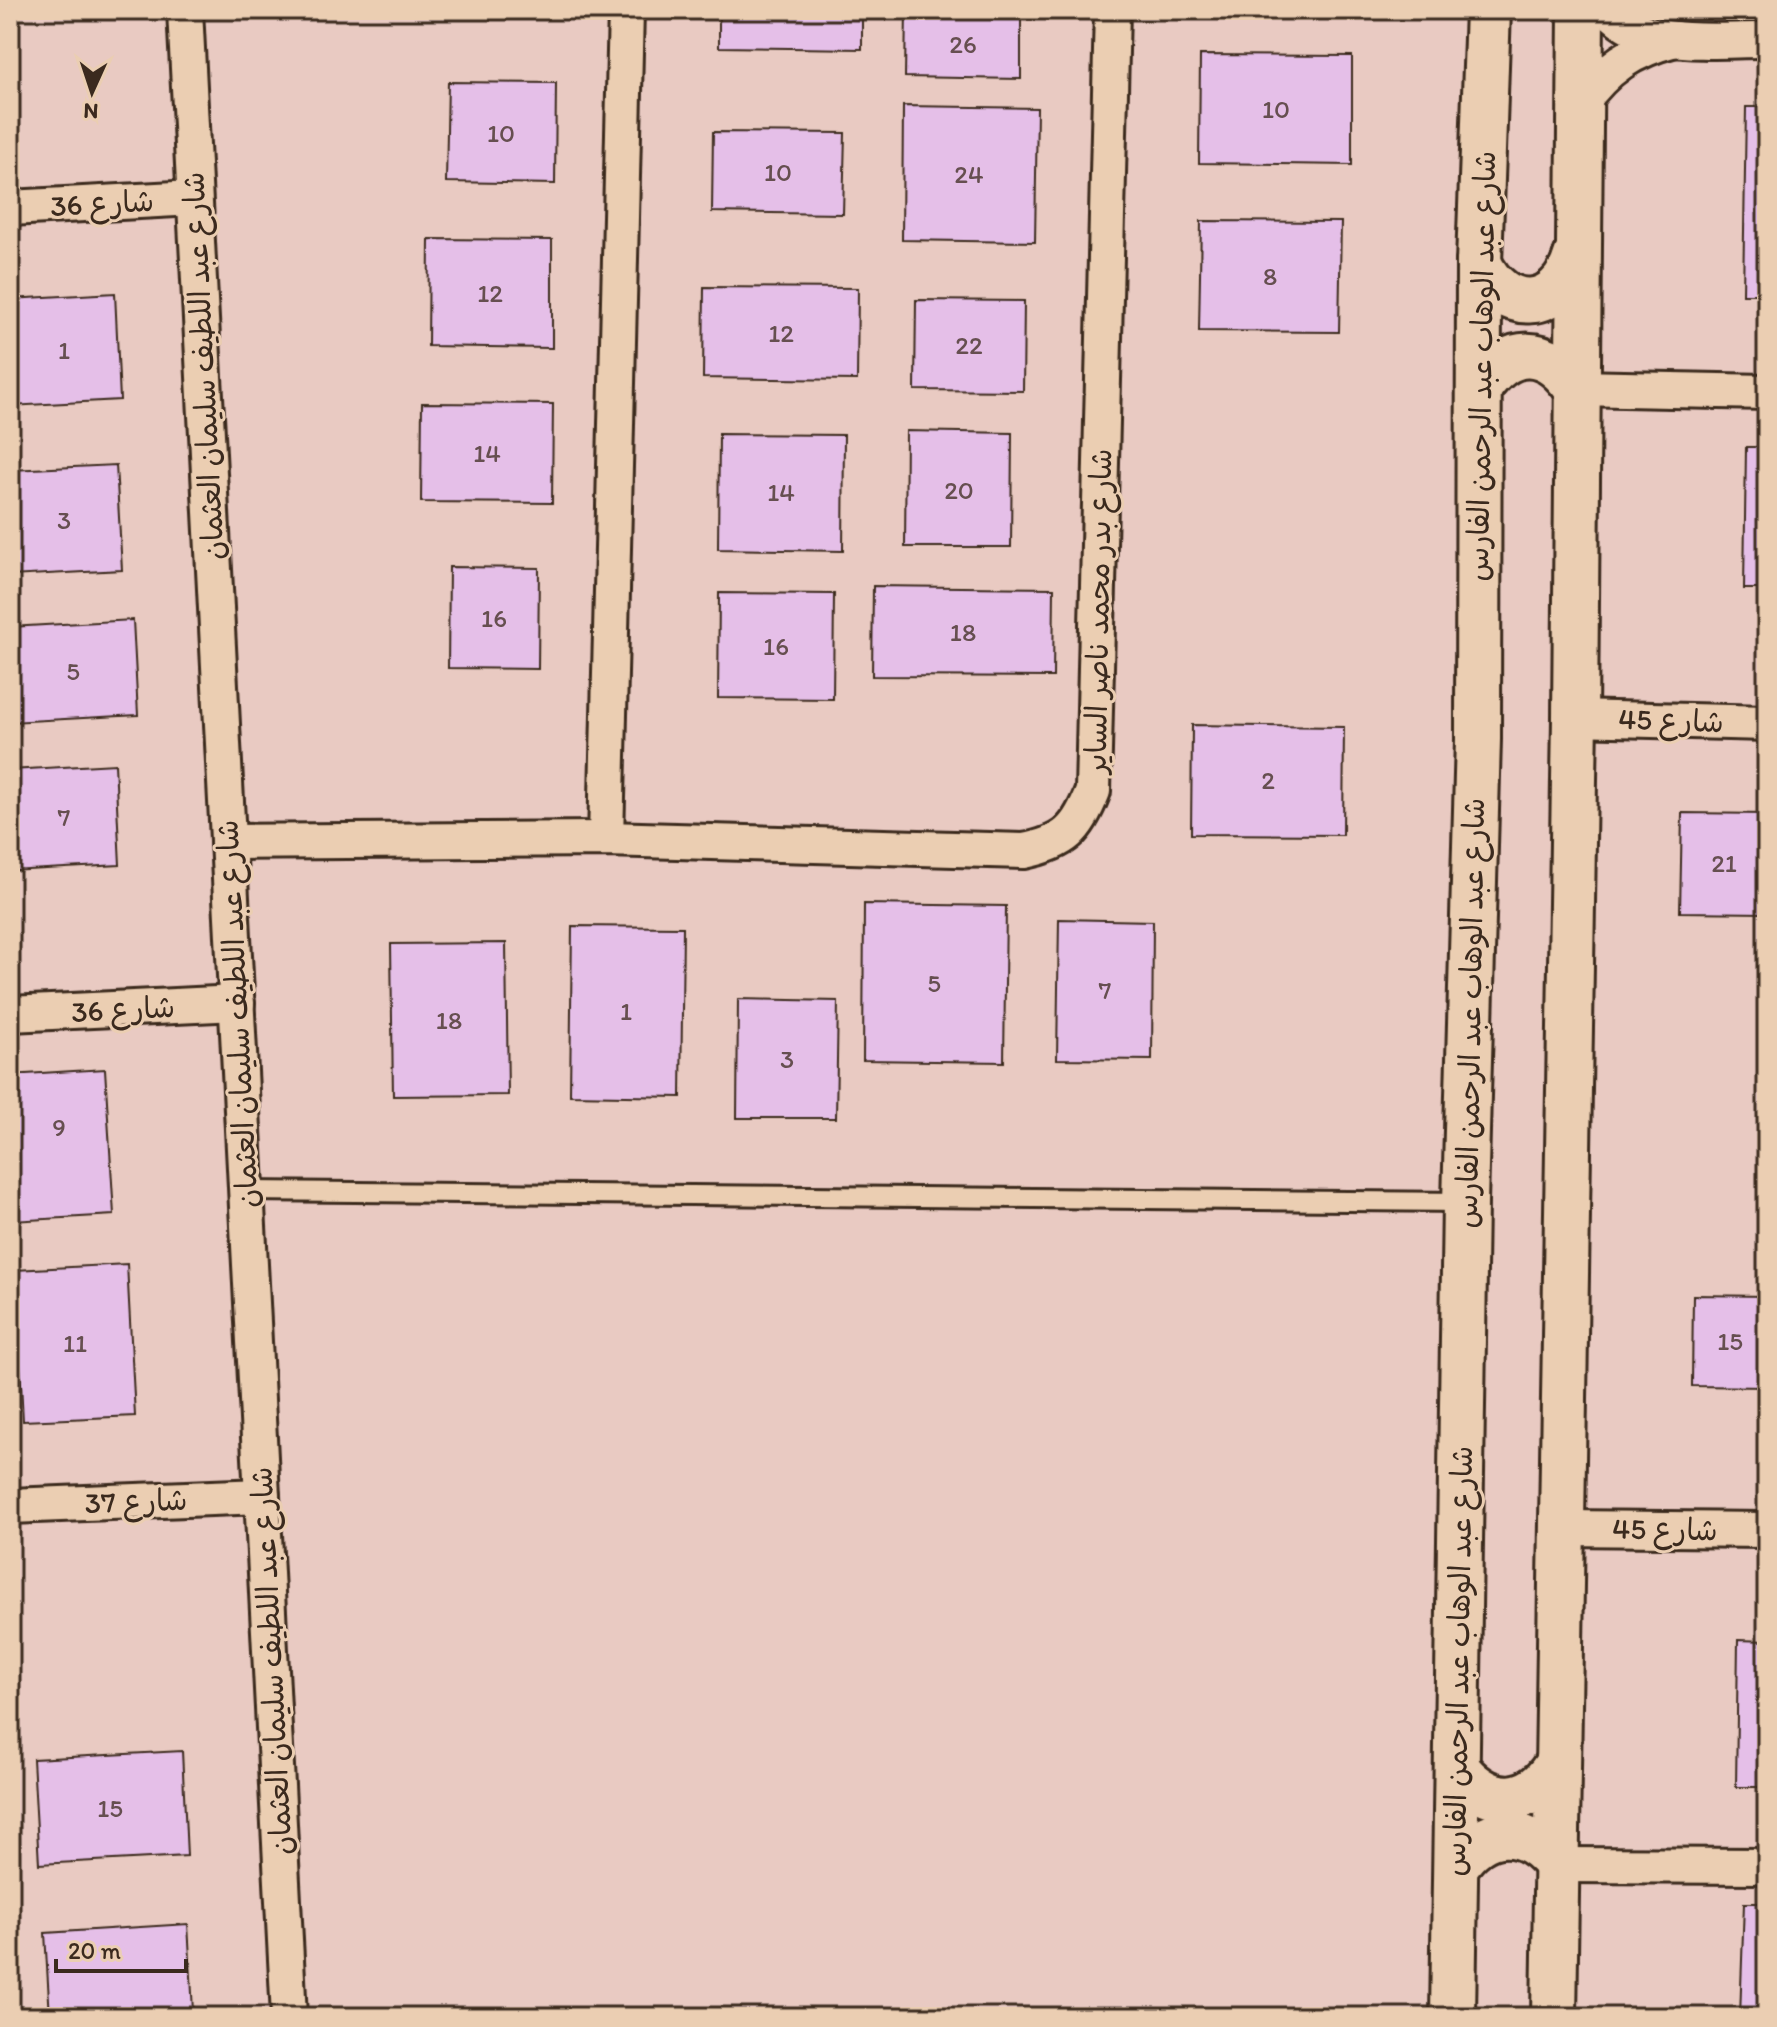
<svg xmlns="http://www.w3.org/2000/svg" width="1777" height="2027" viewBox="0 0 1777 2027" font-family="Itim,'Playpen Sans Arabic',sans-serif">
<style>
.building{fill:#e5bfe8;stroke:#3b2a1e;stroke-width:2}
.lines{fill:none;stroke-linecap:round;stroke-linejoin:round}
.service-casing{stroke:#3b2a1e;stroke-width:24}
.minor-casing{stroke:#3b2a1e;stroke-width:40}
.tertiary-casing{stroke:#3b2a1e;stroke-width:50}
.service{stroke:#ebceb2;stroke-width:18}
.minor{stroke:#ebceb2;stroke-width:34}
.tertiary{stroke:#ebceb2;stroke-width:44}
.labels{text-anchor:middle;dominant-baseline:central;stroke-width:6;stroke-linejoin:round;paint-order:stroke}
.number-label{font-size:26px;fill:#664f50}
.street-label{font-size:30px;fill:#3b2a1e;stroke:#ebceb2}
</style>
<rect width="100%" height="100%" fill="#e9cac2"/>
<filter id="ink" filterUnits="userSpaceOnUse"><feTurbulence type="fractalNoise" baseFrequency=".0125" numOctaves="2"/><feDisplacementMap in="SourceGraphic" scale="16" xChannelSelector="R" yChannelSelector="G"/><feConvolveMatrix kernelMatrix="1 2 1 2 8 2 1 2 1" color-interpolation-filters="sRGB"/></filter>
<g filter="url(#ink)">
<!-- building -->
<g class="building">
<polygon points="719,10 862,10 862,49 719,47"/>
<polygon points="906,10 1021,10 1021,79 905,77"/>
<polygon points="1200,55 1352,56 1352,165 1199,163"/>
<polygon points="448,82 556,83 555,184 446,182"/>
<polygon points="903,106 1037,108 1035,242 902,240"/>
<polygon points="1746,107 1767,107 1767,294 1743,294"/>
<polygon points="713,132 845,133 843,214 712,212"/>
<polygon points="1201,221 1341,222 1339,332 1199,331"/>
<polygon points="429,239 552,240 552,348 428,346"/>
<polygon points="704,287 858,288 857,380 703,378"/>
<polygon points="115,293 120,400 10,406 10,299"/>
<polygon points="916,300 1024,301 1023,391 915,390"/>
<polygon points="422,403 553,404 552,503 421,502"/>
<polygon points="906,431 1012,433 1011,547 905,547"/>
<polygon points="719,434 844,435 843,551 718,549"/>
<polygon points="1746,447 1767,447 1767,589 1744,589"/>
<polygon points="116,465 122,570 10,576 10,470"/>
<polygon points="449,567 539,568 538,669 448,668"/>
<polygon points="873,586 1054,588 1053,677 872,676"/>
<polygon points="719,593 834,594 833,699 718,698"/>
<polygon points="133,620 138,715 10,722 10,627"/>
<polygon points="1192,725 1344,727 1343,835 1191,834"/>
<polygon points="115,764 120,865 10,871 10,770"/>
<polygon points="1682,813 1767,814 1767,913 1680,912"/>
<polygon points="864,904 1006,906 1004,1062 863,1060"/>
<polygon points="1059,919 1153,921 1152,1060 1057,1059"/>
<polygon points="572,926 683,927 681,1097 570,1095"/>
<polygon points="506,943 508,1095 393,1096 391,944"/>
<polygon points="738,999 838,1001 836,1118 737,1118"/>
<polygon points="105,1069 114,1215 12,1221 10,1075"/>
<polygon points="127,1264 135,1416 23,1421 15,1270"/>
<polygon points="1693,1295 1767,1296 1767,1387 1692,1386"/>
<polygon points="1738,1640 1767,1641 1767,1787 1736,1787"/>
<polygon points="182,1751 187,1856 39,1864 33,1759"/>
<polygon points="1744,1903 1767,1903 1767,2017 1740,2017"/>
<polygon points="188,1924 193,2011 50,2017 45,1933"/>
</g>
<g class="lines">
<!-- service casing -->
<g class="service-casing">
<polyline id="service" points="246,1191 1465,1202"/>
</g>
<!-- minor casing -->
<g class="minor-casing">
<g id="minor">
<polyline points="185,10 289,2017"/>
<path d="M1610,10C1646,51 1718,39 1767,40"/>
<path d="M1580,104C1606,68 1632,50 1675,39"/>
<polyline points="10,208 194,198"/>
<polyline points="1576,388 1767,392"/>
<polyline points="1575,718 1767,723"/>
<polyline points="606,839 626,10"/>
<path d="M228,842L606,839L1024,851C1065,843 1078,830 1093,791L1112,10"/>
<polyline points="10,1014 237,1003"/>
<polyline points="10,1506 262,1496"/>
<polyline points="1564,1528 1767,1530"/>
<polyline points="1557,1865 1767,1866"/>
</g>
</g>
<!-- tertiary casing -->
<g class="tertiary-casing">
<g id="tertiary">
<path d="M1479,263C1504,316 1560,312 1576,256"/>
<path d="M1480,387C1510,345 1546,345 1576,388"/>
<path d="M1457,1768C1489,1809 1532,1808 1558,1762"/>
<path d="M1456,1866C1485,1824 1526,1825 1557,1865"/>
<polyline points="1453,2017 1465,1202 1478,739 1479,263 1488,10"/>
<polyline points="1554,2017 1575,718 1581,10"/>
</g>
</g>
<!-- service -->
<use href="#service" class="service"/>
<!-- minor -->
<use href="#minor" class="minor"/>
<!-- tertiary -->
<use href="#tertiary" class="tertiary"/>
</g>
</g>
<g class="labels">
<!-- number labels -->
<g class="number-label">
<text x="963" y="44">26</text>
<text x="1276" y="109">10</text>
<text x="501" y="133">10</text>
<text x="778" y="172">10</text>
<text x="969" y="174">24</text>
<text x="1270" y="276">8</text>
<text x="490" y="293">12</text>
<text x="781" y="333">12</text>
<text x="969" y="345">22</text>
<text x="64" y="350">1</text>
<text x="487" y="453">14</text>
<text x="959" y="490">20</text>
<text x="781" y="492">14</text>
<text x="64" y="520">3</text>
<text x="494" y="618">16</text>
<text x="963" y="632">18</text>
<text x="776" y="646">16</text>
<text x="73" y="671">5</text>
<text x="1268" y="780">2</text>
<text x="64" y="817">7</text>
<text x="1724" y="863">21</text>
<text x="934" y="983">5</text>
<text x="1105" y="990">7</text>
<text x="626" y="1011">1</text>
<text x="449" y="1020">18</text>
<text x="787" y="1059">3</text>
<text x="59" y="1127">9</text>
<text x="1730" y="1341">15</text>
<text x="75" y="1343">11</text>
<text x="110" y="1808">15</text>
</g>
<!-- street labels -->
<g class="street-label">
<text transform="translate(102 203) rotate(-3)">شارع 36</text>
<text transform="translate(203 366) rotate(-93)">شارع عبد اللطيف سليمان العثمان</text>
<text transform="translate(1481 366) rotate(-89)">شارع عبد الوهاب عبد الرحمن الفارس</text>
<text transform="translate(1098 611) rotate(-89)">شارع بدر محمد ناصر الساير</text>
<text transform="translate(1671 720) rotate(2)">شارع 45</text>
<text transform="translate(123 1009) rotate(-3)">شارع 36</text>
<text transform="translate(1470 1013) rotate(-89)">شارع عبد الوهاب عبد الرحمن الفارس</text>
<text transform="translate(237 1014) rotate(-93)">شارع عبد اللطيف سليمان العثمان</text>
<text transform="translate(136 1501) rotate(-2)">شارع 37</text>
<text transform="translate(1665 1529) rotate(1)">شارع 45</text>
<text transform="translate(271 1661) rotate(-93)">شارع عبد اللطيف سليمان العثمان</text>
<text transform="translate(1458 1661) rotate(-89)">شارع عبد الوهاب عبد الرحمن الفارس</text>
</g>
</g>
<!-- margin -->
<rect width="1777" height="2027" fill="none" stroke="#ebceb2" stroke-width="40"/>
<rect x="20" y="20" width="1737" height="1987" fill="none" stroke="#3b2a1e" stroke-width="3" filter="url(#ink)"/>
<!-- north arrow -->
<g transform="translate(92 92) rotate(183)" stroke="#ebceb2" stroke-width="6" paint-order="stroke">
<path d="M0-6L14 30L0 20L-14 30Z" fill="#3b2a1e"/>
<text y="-12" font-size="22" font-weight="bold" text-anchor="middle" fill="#3b2a1e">N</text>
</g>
<!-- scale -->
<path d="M56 1959v12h130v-12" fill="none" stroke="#3b2a1e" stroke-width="4"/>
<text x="68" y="1959" font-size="24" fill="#3b2a1e" stroke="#ebceb2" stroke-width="6" paint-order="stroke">20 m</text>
</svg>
